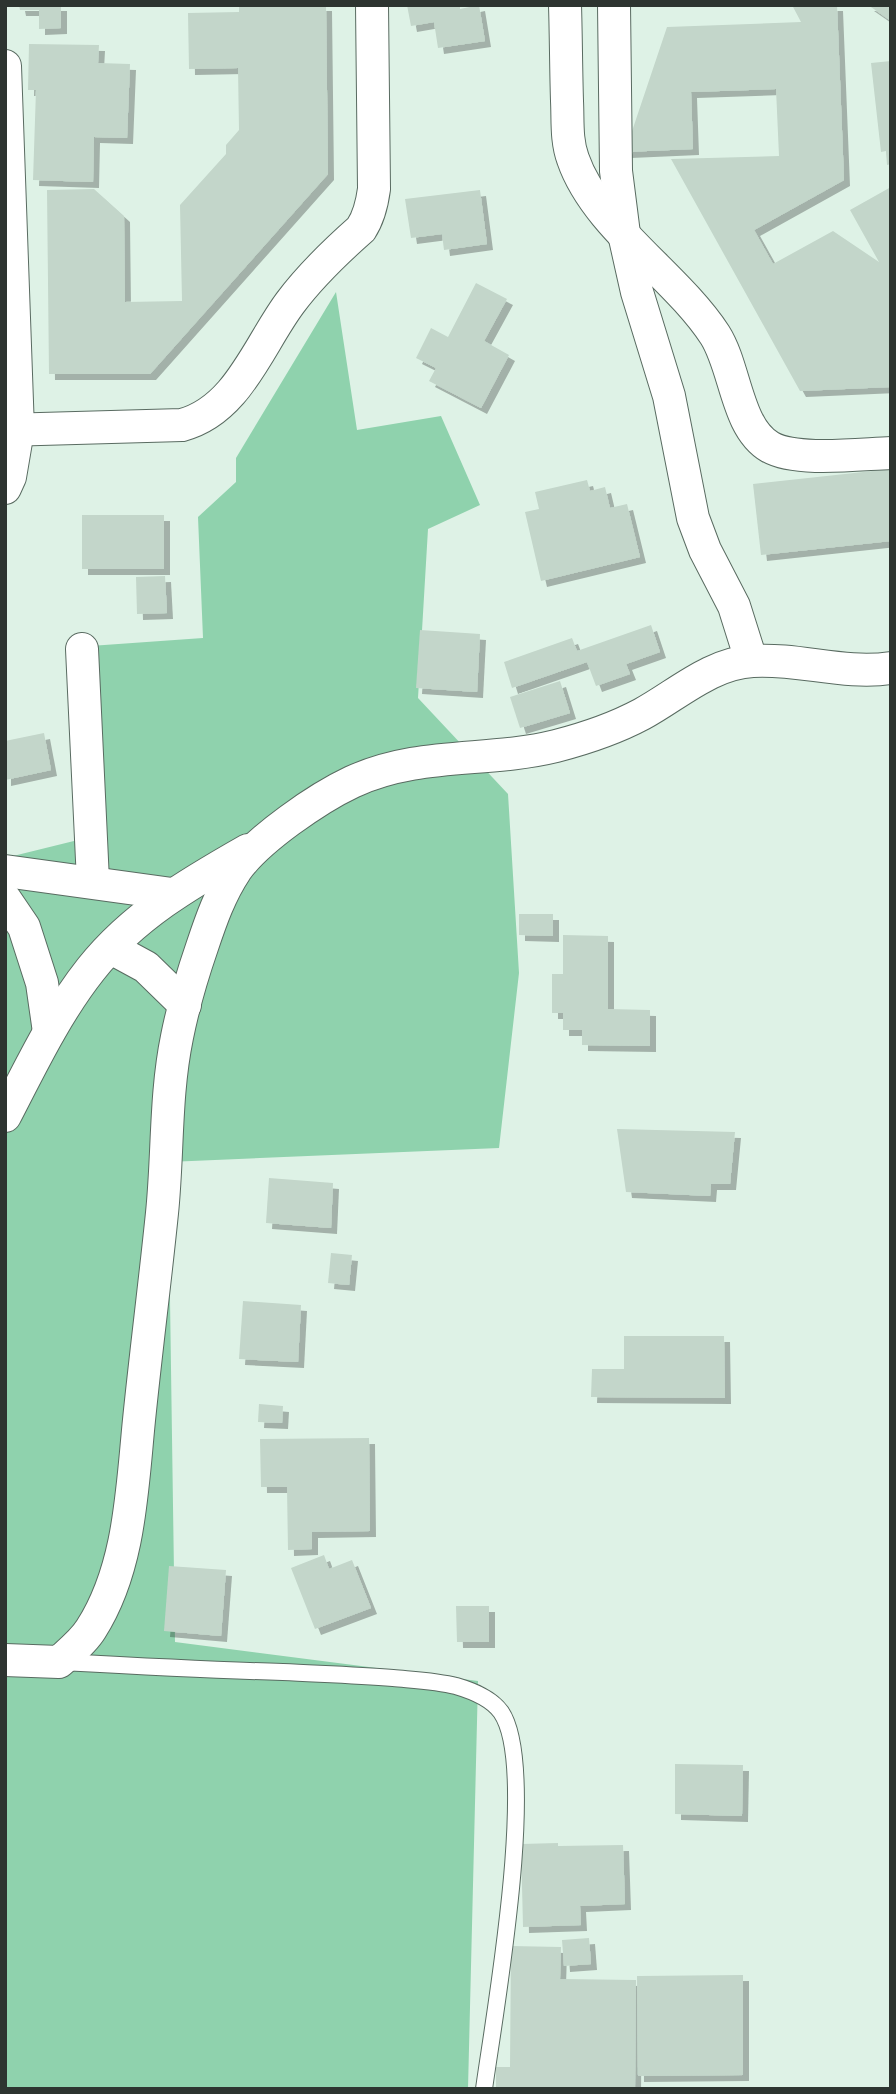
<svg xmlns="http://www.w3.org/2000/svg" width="896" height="2094" viewBox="0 0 896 2094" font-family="Literata,serif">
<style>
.green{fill:#8fd2ad}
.building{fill:#c3d6ca;filter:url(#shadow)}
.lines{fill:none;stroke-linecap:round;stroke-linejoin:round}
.service-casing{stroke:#596b61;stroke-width:18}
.minor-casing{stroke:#596b61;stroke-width:34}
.service{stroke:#fff;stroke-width:16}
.minor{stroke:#fff;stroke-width:32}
</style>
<defs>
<filter id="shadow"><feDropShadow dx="6" dy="6" stdDeviation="0" flood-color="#0004"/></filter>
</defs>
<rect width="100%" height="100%" fill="#def2e6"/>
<!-- green -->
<polygon class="green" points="336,292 357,430 441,416 480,505 428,529 418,698 508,794 519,973 499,1148 168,1162 175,1642 478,1681 468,2089 5,2089 5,858 82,839 76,647 203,638 198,517 236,482 236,458"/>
<!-- building -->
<g class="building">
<polygon points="19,5 61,5 61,28 39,29 39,10 20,10"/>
<polygon points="239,5 326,5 328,174 150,374 49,374 47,190 94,189 124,216 125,302 182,301 180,205 226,154 226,145 239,130 238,68 189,69 188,13 239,12"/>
<polygon points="407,5 460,5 460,9 479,5 485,41 438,48 434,22 411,26"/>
<polygon points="792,5 837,5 844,180 754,230 773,264 833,231 879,262 850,210 891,187 891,387 800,391 671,159 779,156 776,89 691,92 693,149 625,152 667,27 801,22"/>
<polygon points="868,5 891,5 891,21"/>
<polygon points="29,44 99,45 98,63 130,64 127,138 94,137 93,182 33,180 36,90 28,90"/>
<polygon points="891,61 891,164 887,165 886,151 881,152 871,63"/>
<polygon points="480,190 487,244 444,250 442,234 411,238 405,199"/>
<polygon points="476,283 507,299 484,341 509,355 481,408 429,381 436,368 416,358 431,328 448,337"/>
<polygon points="891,469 891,541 761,555 753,484"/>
<polygon points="587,480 590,491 605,487 610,508 627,504 640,557 541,581 525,512 539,509 535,492"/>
<rect x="82" y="515" width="82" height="54"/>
<polygon points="165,576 167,613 137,614 136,577"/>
<polygon points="651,625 660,652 626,664 630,674 596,686 587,662 512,688 504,662 572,638 577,651"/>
<polygon points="420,630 480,634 477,692 416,688"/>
<polygon points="560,681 570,713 520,728 510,697"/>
<polygon points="44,733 51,770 5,780 5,741"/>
<polygon points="519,914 553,914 553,936 519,935"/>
<polygon points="563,935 608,936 608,1009 650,1010 650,1046 582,1045 582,1030 563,1030 563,1013 552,1013 552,974 563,974"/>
<polygon points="617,1129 735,1132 730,1184 711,1184 710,1196 626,1192"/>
<polygon points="269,1178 333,1183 331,1228 266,1223"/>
<polygon points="331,1253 352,1255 349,1285 328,1283"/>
<polygon points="243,1301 301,1305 298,1362 239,1359"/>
<polygon points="624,1336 724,1336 725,1398 591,1397 592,1369 624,1369"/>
<polygon points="259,1404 283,1406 282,1423 258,1422"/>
<polygon points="369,1438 370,1531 312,1532 312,1549 288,1550 287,1487 261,1487 260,1439"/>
<polygon points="324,1555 329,1569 352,1560 371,1608 315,1629 291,1568"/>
<polygon points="169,1566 226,1570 221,1636 164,1631"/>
<polygon points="456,1606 489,1606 489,1642 457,1642"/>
<polygon points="675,1764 743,1765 742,1816 675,1814"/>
<polygon points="558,1843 558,1846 623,1845 625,1904 580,1906 581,1925 523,1927 521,1844"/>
<polygon points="589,1938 591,1964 564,1966 562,1940"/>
<polygon points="511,1946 561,1947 560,1979 636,1980 635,2089 496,2089 496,2067 510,2067"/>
<polygon points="743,1975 743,2075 638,2076 637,1976"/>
</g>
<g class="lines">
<!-- service casing -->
<g class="service-casing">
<path id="service" d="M61,1662C135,1666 209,1670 283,1672C320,1674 356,1675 393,1678C414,1680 437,1681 456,1686C473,1691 491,1698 501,1712C539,1767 494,2016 484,2089"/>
</g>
<!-- minor casing -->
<g class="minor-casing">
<g id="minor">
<path d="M565,5C566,37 566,69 567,101C568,120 566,140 573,159C596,226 676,275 715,335C736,368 736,427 770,447C796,462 860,454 891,453"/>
<polyline points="614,5 616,171 624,234 637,292 669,396 693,518 705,550 734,606 751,660"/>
<polyline points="5,66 18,430 10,477 5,488"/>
<path d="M5,430L182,425C238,410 258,346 290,303C310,276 335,252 361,229C369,217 372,204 374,189L372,5"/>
<polyline points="82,649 93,881"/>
<polyline points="5,871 172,894"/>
<polyline points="5,899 24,927 42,983 49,1032"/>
<polyline points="111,948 146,967 185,1005"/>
<path d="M5,1116C31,1066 56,1013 91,969C133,916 190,883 248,850"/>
<path d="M5,1660L59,1662C70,1652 83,1642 91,1629C130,1568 132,1490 139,1420C146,1351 155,1282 162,1213C168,1155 165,1095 177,1037C183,1007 192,976 202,947C211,920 220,894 236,870C258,839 318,798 352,782C419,751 487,763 556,746C587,738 614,729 642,714C677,695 711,663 753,661C799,658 844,675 891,668"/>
</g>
</g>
<!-- service -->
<use href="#service" class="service"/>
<!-- minor -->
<use href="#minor" class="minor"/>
</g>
<!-- border -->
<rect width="896" height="2094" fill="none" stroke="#2d3430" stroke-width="14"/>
</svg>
